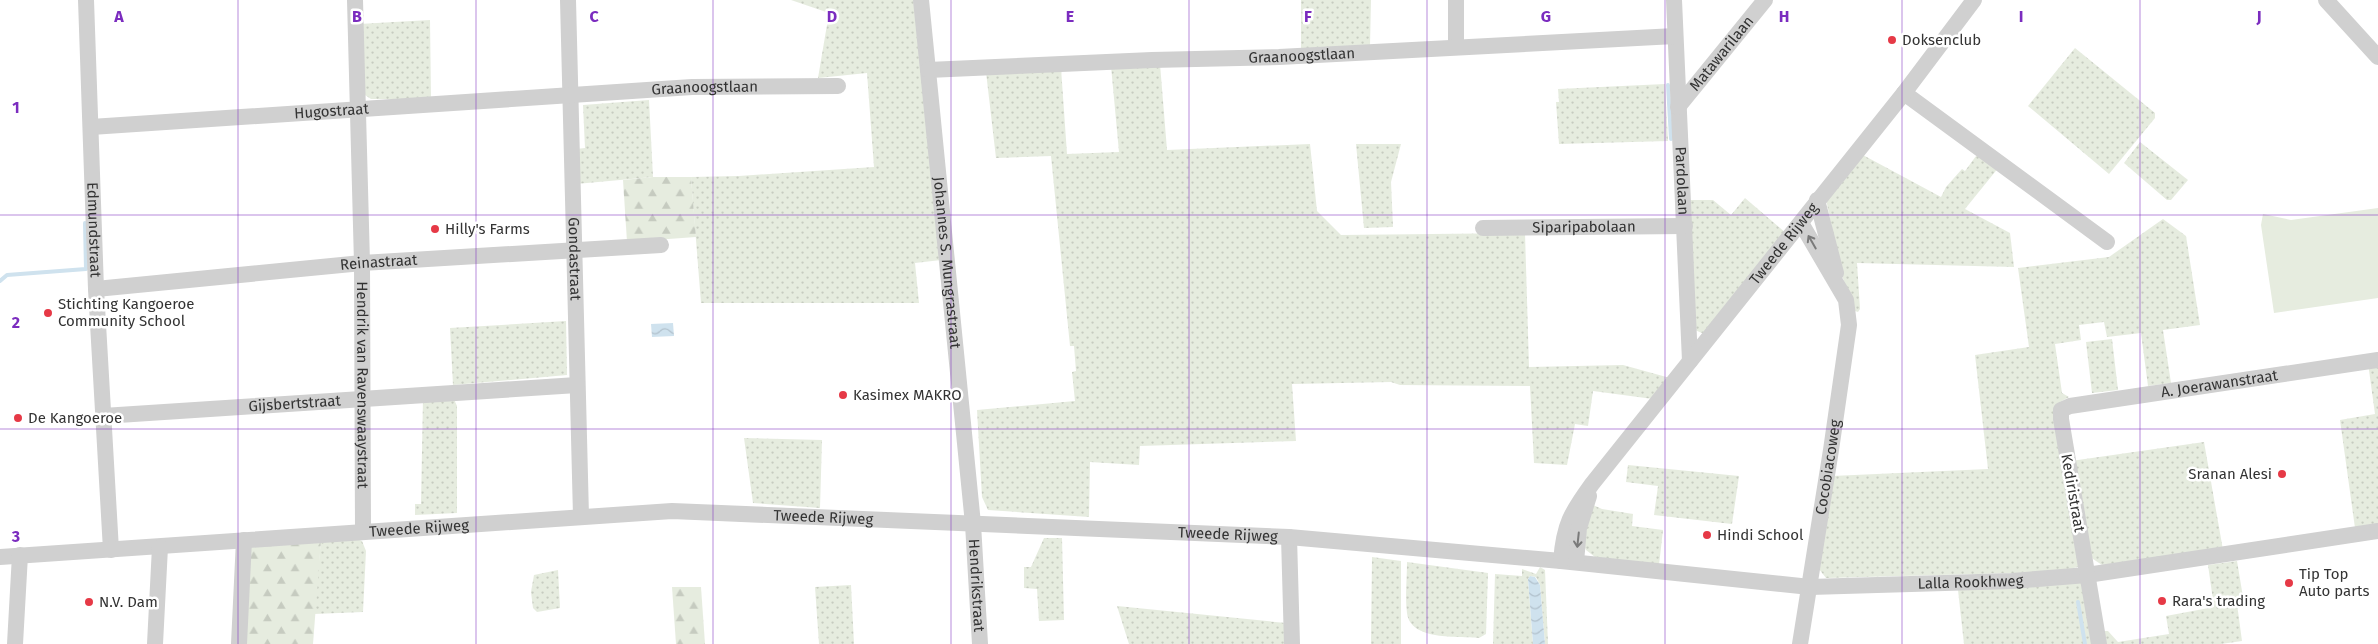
<svg xmlns="http://www.w3.org/2000/svg" width="2378" height="644" viewBox="0 0 2378 644" font-family="'Fira Sans',sans-serif">
<style>
.green{fill:url(#green-dots)}
.forest{fill:url(#forest-firs)}
.pitch{fill:#e6ecdf}
.water{fill:url(#water-waves)}
.lines{fill:none;stroke-linecap:round;stroke-linejoin:round}
.stream{stroke:#cfe2ee;stroke-width:4}
.minor{stroke:#d0d0d0;stroke-width:16}
.oneway{stroke:#7a7a7a}
.grid{fill:none;stroke:#7b2cbf;stroke-width:1;stroke-opacity:0.55}
.poi-dot{fill:#e63946;stroke:#fff;stroke-width:2}
.labels{text-anchor:middle;dominant-baseline:central;stroke-width:5;stroke-linejoin:round;paint-order:stroke}
.poi-label{font-size:15px;fill:#333;stroke:#fff;text-anchor:start}
.street-label{font-size:15px;fill:#333;stroke:#fff}
.grid-label{font-size:16px;text-anchor:middle;font-weight:bold;fill:#7b2cbf;stroke:#fff;stroke-width:5;stroke-linejoin:round;paint-order:stroke}
</style>
<defs>
<pattern id="green-dots" width="8" height="8" patternUnits="userSpaceOnUse" patternTransform="scale(1.25)"><rect width="8" height="8" fill="#e6ecdf"/><path d="M2 2h.1M6 6h.1" fill="none" stroke="#c6cbc0" stroke-width="1.8" stroke-linecap="round"/></pattern>
<pattern id="forest-firs" width="22" height="20" patternUnits="userSpaceOnUse" patternTransform="scale(1.25)"><rect width="22" height="20" fill="#e6ecdf"/><path d="M5 1l3.5 6h-7zM16 11l3.5 6h-7z" fill="#c6cbc0"/></pattern>
<pattern id="water-waves" width="16" height="10" patternUnits="userSpaceOnUse" patternTransform="scale(1.25)"><rect width="16" height="10" fill="#cfe2ee"/><path d="M0 5q4-4 8 0t8 0" fill="none" stroke="#b2c2cd"/></pattern>
</defs>
<rect width="100%" height="100%" fill="#fff"/>
<!-- green -->
<g class="green">
<polygon points="791,0 916,0 941,260 915,263 919,303 701,303 691,177 739,176 874,167 867,73 818,78 829,13"/>
<polygon points="1301,0 1371,0 1370,46 1301,50"/>
<polygon points="430,20 431,99 371,99 362,93 359,24"/>
<polygon points="2075,48 2155,113 2155,118 2109,174 2028,106"/>
<polygon points="1160,64 1167,150 1310,144 1317,211 1341,235 1525,233 1529,367 1623,365 1670,378 1653,399 1593,391 1588,426 1575,424 1567,465 1534,463 1530,386 1400,385 1391,382 1292,384 1296,441 1140,446 1139,465 1090,462 1089,517 988,510 982,497 977,410 1075,401 1072,372 1076,371 1074,346 1070,346 1051,156 996,158 986,72 1061,68 1067,154 1119,152 1111,66"/>
<polygon points="1665,84 1668,141 1559,144 1556,102 1559,102 1558,89"/>
<polygon points="649,100 653,177 576,184 576,149 585,148 583,105"/>
<polygon points="2140,142 2188,180 2171,200 2167,200 2124,163"/>
<polygon points="1356,144 1401,144 1391,182 1393,227 1364,228"/>
<polygon points="1979,152 1999,167 1965,209 2010,233 2014,267 1857,263 1860,309 1858,312 1855,311 1841,273 1826,199 1861,154 1941,197 1946,187 1962,169 1965,171"/>
<polygon points="1745,198 1787,234 1704,334 1695,330 1689,200 1713,200 1731,215"/>
<polygon points="2163,219 2186,236 2200,325 2163,330 2171,383 2148,386 2141,333 2107,337 2104,322 2079,325 2081,340 2055,344 2062,393 2069,397 2060,402 2080,562 2078,567 2057,572 1826,578 1819,569 1832,476 1988,469 1975,355 2029,347 2018,268 2109,257"/>
<polygon points="566,321 567,375 453,385 450,328"/>
<polygon points="2112,339 2118,390 2092,393 2086,342"/>
<polygon points="2378,362 2378,525 2355,528 2340,420 2375,414 2368,363"/>
<polygon points="453,397 457,406 457,513 415,515 415,504 421,504 423,398"/>
<polygon points="744,438 822,440 820,508 753,503"/>
<polygon points="2204,442 2223,550 2102,565 2093,559 2089,552 2071,461"/>
<polygon points="1628,465 1739,476 1732,524 1654,515 1658,486 1626,482"/>
<polygon points="1593,505 1602,509 1633,514 1632,526 1663,530 1659,565 1595,557 1586,550 1583,543"/>
<polygon points="1044,538 1062,538 1064,620 1039,621 1037,589 1024,588 1024,567 1031,567"/>
<polygon points="357,539 362,541 366,551 363,612 314,614 321,540"/>
<polygon points="1372,557 1401,561 1401,644 1371,644"/>
<polygon points="2237,561 2244,603 2237,604 2242,641 2221,644 2102,644 2104,631 2108,631 2118,642 2169,634 2166,616 2214,607 2208,565"/>
<path d="M1407,562L1488,573L1486,634L1479,638C1459,636 1410,641 1407,613C1405,597 1407,578 1407,562Z"/>
<polygon points="1540,567 1545,570 1548,644 1545,644 1540,585 1536,577 1530,576 1528,579 1533,644 1493,644 1495,574 1522,576 1522,569 1536,574"/>
<polygon points="558,570 560,608 537,612 533,608 531,592 534,575"/>
<polygon points="2084,582 2096,644 1964,644 1958,590"/>
<polygon points="851,585 854,644 819,644 815,587"/>
<polygon points="1117,606 1286,623 1288,644 1129,644"/>
</g>
<!-- forest -->
<g class="forest">
<polygon points="653,177 691,177 696,237 627,242 623,180"/>
<polygon points="321,540 313,644 241,644 247,547"/>
<polygon points="672,587 701,587 705,644 676,644"/>
</g>
<!-- pitch -->
<polygon class="pitch" points="2378,208 2378,298 2274,313 2261,225 2263,214 2291,220"/>
<!-- water -->
<g class="water">
<polygon points="673,323 674,336 652,337 651,324"/>
<polygon points="1530,576 1535,577 1540,585 1545,644 1533,644 1528,579"/>
</g>
<g class="lines">
<!-- stream -->
<g class="stream">
<polyline points="1668,85 1671,139"/>
<polyline points="0,281 7,275 86,269 85,223"/>
<polyline points="2078,602 2085,644"/>
</g>
<!-- minor -->
<g class="minor">
<path id="s1" d="M86,0L96,289L111,550"/>
<path id="s2" d="M355,0L362,263L363,531"/>
<path id="s3" d="M568,0L581,516"/>
<path id="s4" d="M921,0L973,524L980,644"/>
<path id="s5" d="M1674,0L1690,361"/>
<polyline points="2326,0 2378,57"/>
<polyline points="1456,47 1456,0"/>
<path id="s6" d="M928,70L1152,60L1279,57L1675,36"/>
<polyline points="1904,93 2107,242"/>
<path id="s7" d="M1678,107L1765,0"/>
<path id="s8" d="M91,127L692,87L838,86"/>
<polyline points="1817,200 1836,273"/>
<path id="s9" d="M1483,228L1685,226"/>
<path id="s10" d="M96,289L362,263L661,245"/>
<path id="s11" d="M103,416L577,385"/>
<polyline points="1289,537 1292,644"/>
<path id="s12" d="M0,557L672,511L1289,537L1561,561L1810,587L2012,581L2087,575L2378,531"/>
<path id="s13" d="M1561,561C1564,524 1571,513 1592,484L1904,93L1974,0"/>
<polyline points="1576,562 1579,528 1589,496"/>
<polyline points="15,644 20,555"/>
<polyline points="155,644 160,547"/>
<polyline points="239,644 244,540"/>
<path id="s14" d="M1800,644L1831,450L1849,325L1846,300L1801,223"/>
<path id="s15" d="M2099,644L2061,419V410L2070,406L2378,360"/>
</g>
</g>
<!-- one-way arrows -->
<defs><path id="oneway-shaft" d="M-6 0H5M1.5-3L5.5 0L1.5 3" fill="none" stroke-width="1.6" stroke-linecap="round" stroke-linejoin="round" transform="scale(1.25)"/></defs>
<g class="oneway">
<use href="#oneway-shaft" transform="translate(1812 242) rotate(-120)"/>
<use href="#oneway-shaft" transform="translate(1578 540) rotate(96)"/>
</g>
<!-- grid -->
<path class="grid" d="M238,0V644M476,0V644M713,0V644M951,0V644M1189,0V644M1427,0V644M1665,0V644M1902,0V644M2140,0V644M0,215H2378M0,429H2378"/>
<!-- markers -->
<g class="poi-dot">
<circle cx="1892" cy="40" r="5"/>
<circle cx="435" cy="229" r="5"/>
<circle cx="48" cy="313" r="5"/>
<circle cx="843" cy="395" r="5"/>
<circle cx="18" cy="418" r="5"/>
<circle cx="2282" cy="474" r="5"/>
<circle cx="1707" cy="535" r="5"/>
<circle cx="2289" cy="583" r="5"/>
<circle cx="2162" cy="601" r="5"/>
<circle cx="89" cy="602" r="5"/>
</g>
<g class="labels">
<!-- poi labels -->
<g class="poi-label">
<text x="1902" y="40">Doksenclub</text>
<text x="445" y="229">Hilly's Farms</text>
<text x="58" y="304">Stichting Kangoeroe<tspan x="58" dy="17">Community School</tspan></text>
<text x="853" y="395">Kasimex MAKRO</text>
<text x="28" y="418">De Kangoeroe</text>
<text x="2272" y="474" text-anchor="end">Sranan Alesi</text>
<text x="1717" y="535">Hindi School</text>
<text x="2299" y="574">Tip Top<tspan x="2299" dy="17">Auto parts</tspan></text>
<text x="2172" y="601">Rara's trading</text>
<text x="99" y="602">N.V. Dam</text>
</g>
<!-- street labels -->
<g class="street-label">
<text stroke="none"><textPath href="#s7" startOffset="69">Matawarilaan</textPath></text>
<text stroke="none"><textPath href="#s6" startOffset="374">Graanoogstlaan</textPath></text>
<text stroke="none"><textPath href="#s8" startOffset="615">Graanoogstlaan</textPath></text>
<text stroke="none"><textPath href="#s8" startOffset="241">Hugostraat</textPath></text>
<text stroke="none"><textPath href="#s5" startOffset="181">Pardolaan</textPath></text>
<text stroke="none"><textPath href="#s9" startOffset="101">Siparipabolaan</textPath></text>
<text stroke="none"><textPath href="#s1" startOffset="230">Edmundstraat</textPath></text>
<text stroke="none"><textPath href="#s13" startOffset="392">Tweede Rijweg</textPath></text>
<text stroke="none"><textPath href="#s3" startOffset="259">Gondastraat</textPath></text>
<text stroke="none"><textPath href="#s4" startOffset="264">Johannes S. Mungrastraat</textPath></text>
<text stroke="none"><textPath href="#s10" startOffset="284">Reinastraat</textPath></text>
<text stroke="none"><textPath href="#s15" startOffset="398">A. Joerawanstraat</textPath></text>
<text stroke="none"><textPath href="#s2" startOffset="385">Hendrik van Ravenswaaystraat</textPath></text>
<text stroke="none"><textPath href="#s11" startOffset="192">Gijsbertstraat</textPath></text>
<text stroke="none"><textPath href="#s14" startOffset="179">Cocobiacoweg</textPath></text>
<text transform="translate(2073 493) rotate(80)">Kediristraat</text>
<text stroke="none"><textPath href="#s12" startOffset="825">Tweede Rijweg</textPath></text>
<text stroke="none"><textPath href="#s12" startOffset="420">Tweede Rijweg</textPath></text>
<text stroke="none"><textPath href="#s12" startOffset="1230">Tweede Rijweg</textPath></text>
<text stroke="none"><textPath href="#s12" startOffset="1975">Lalla Rookhweg</textPath></text>
<text stroke="none"><textPath href="#s4" startOffset="588">Hendrikstraat</textPath></text>
</g>
</g>
<g class="grid-label">
<text x="119" y="22">A</text>
<text x="357" y="22">B</text>
<text x="594" y="22">C</text>
<text x="832" y="22">D</text>
<text x="1070" y="22">E</text>
<text x="1308" y="22">F</text>
<text x="1546" y="22">G</text>
<text x="1784" y="22">H</text>
<text x="2021" y="22">I</text>
<text x="2259" y="22">J</text>
<text x="16" y="113">1</text>
<text x="16" y="328">2</text>
<text x="16" y="542">3</text>
</g>
</svg>
